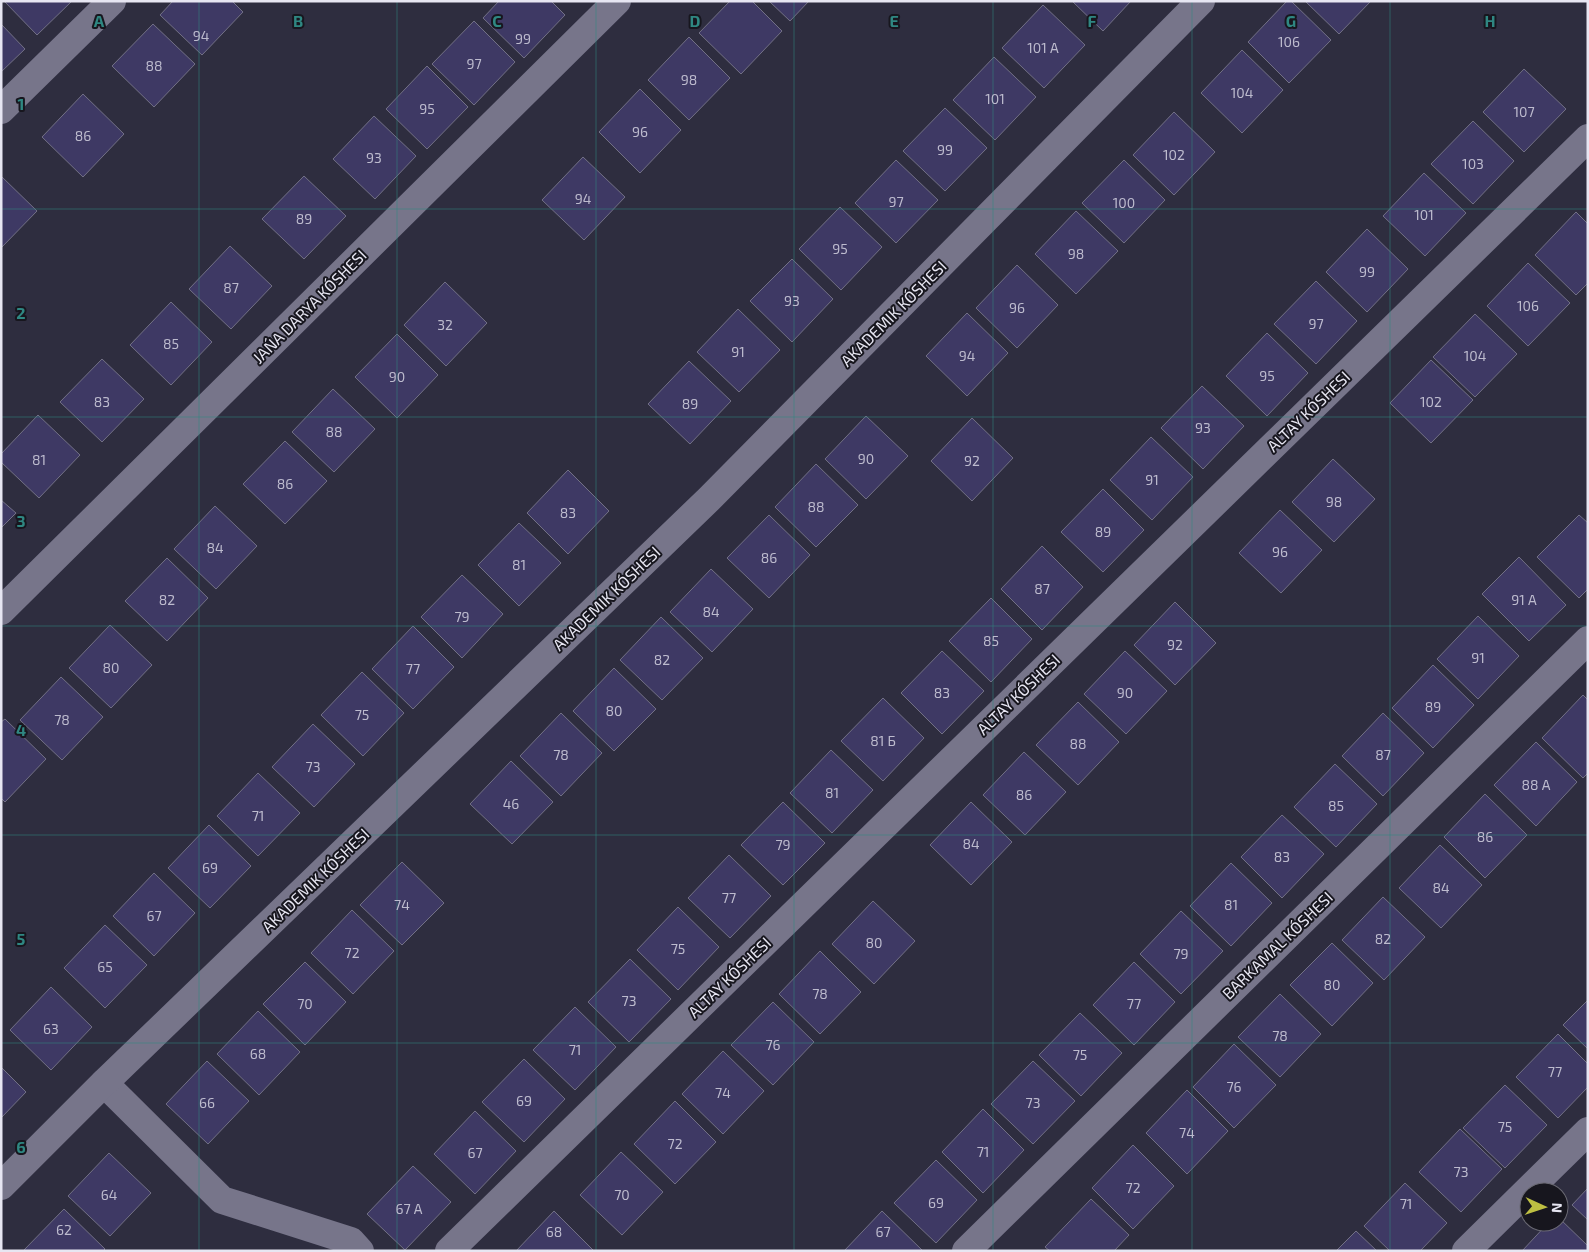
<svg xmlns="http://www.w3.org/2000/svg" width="1589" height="1252" viewBox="0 0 1589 1252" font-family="'Exo 2',sans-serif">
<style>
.building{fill:#3e3964;stroke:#727085}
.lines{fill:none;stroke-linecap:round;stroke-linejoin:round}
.street{stroke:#77758a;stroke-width:28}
.grid{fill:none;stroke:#2f8782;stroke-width:1;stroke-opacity:0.55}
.labels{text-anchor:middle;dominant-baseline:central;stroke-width:4;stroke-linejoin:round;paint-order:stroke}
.number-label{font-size:14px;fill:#bdbbce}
.street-label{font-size:16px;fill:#e7e6f2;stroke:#17161e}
.grid-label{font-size:16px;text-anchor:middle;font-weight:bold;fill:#2f8782;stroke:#17161e;stroke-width:4;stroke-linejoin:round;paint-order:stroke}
</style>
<rect width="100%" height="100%" fill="#2e2d3f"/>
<!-- building -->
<g class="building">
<polygon points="4,1 72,1 37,35"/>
<polygon points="173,1 232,1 243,12 202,55 160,15"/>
<polygon points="499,1 551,1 565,15 524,58 483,18"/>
<polygon points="730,1 752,1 782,31 741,74 699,33"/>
<polygon points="769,1 809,1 790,21"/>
<polygon points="1072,1 1131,1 1103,31"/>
<polygon points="1287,1 1291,1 1331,40 1289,83 1248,42"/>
<polygon points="1305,1 1371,1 1339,34"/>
<polygon points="1043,5 1085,45 1044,88 1002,48"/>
<polygon points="474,21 515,62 474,105 432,64"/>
<polygon points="1,24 25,49 1,72"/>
<polygon points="153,24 195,64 154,107 112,66"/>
<polygon points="689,37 730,78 689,120 648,80"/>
<polygon points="1242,50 1283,90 1242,133 1201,93"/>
<polygon points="994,57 1036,97 995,140 953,100"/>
<polygon points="427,66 468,107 427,149 386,109"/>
<polygon points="1524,69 1566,109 1524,152 1483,112"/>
<polygon points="640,89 681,130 640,173 599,132"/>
<polygon points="83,94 124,134 83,177 42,137"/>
<polygon points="945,108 987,148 945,191 903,151"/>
<polygon points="1174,112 1215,152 1174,195 1133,155"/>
<polygon points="374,116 416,156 375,199 333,159"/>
<polygon points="1473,121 1514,161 1473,204 1431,164"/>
<polygon points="583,157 625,197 584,240 542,200"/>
<polygon points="896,160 938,200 896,243 855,203"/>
<polygon points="1124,160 1165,200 1124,243 1082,203"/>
<polygon points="1424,173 1466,213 1425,256 1383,216"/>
<polygon points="1,176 37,211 1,248"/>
<polygon points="304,176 346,216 304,259 262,219"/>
<polygon points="840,207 882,247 841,290 799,249"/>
<polygon points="1076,211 1118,251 1076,294 1035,254"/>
<polygon points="1576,212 1588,224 1588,283 1576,295 1535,255"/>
<polygon points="1367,229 1408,269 1367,312 1326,272"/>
<polygon points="230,246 272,286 231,329 189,289"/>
<polygon points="792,259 833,299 792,342 750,301"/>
<polygon points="1528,263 1570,303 1528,346 1487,306"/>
<polygon points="1017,265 1058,305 1017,348 976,308"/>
<polygon points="1316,281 1357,321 1316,364 1274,324"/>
<polygon points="445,282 487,323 446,366 404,325"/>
<polygon points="171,302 212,342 171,385 130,345"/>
<polygon points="738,309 780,350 739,392 697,352"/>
<polygon points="967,313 1008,353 967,396 926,356"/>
<polygon points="1475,314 1517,354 1475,397 1433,357"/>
<polygon points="1267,333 1308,373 1267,416 1226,376"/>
<polygon points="397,334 438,375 397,418 355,377"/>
<polygon points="102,359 144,399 102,442 60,402"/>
<polygon points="1431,360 1473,400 1431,443 1390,403"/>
<polygon points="689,361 731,401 690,444 648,404"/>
<polygon points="1202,386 1244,426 1203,469 1161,428"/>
<polygon points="333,389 375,429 334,472 292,432"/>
<polygon points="38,415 80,455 39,498 1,462 1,454"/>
<polygon points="866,416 908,456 866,499 825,459"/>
<polygon points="972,418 1013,458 972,501 931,461"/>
<polygon points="1151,437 1193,477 1152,520 1110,480"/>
<polygon points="285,441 327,481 285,524 243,484"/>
<polygon points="1333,459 1375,499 1334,542 1292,502"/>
<polygon points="816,464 858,505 816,547 775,507"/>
<polygon points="568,470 609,511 568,554 527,513"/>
<polygon points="1103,489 1144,530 1103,572 1061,532"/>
<polygon points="1,500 16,513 1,528"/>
<polygon points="215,506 257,546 216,589 174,549"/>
<polygon points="1280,510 1322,550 1281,593 1239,553"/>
<polygon points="769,515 810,555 769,598 727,558"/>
<polygon points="1579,515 1588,523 1588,589 1579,598 1537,557"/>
<polygon points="519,523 561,563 519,606 478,565"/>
<polygon points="1042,546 1083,587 1042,630 1001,589"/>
<polygon points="1519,557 1566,605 1529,641 1482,594"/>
<polygon points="167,558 208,598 167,641 125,601"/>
<polygon points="711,569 753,609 712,652 670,612"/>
<polygon points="462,575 503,614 462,658 421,617"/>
<polygon points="991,598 1032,639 991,682 949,641"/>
<polygon points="1175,602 1216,643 1175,685 1134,645"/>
<polygon points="1478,616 1519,656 1478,699 1437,659"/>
<polygon points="661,617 703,658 662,700 620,660"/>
<polygon points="110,625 152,665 111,708 69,668"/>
<polygon points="413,626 454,667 413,709 372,669"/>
<polygon points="942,651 984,691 942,734 901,693"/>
<polygon points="1125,651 1167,691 1126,734 1084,694"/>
<polygon points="1433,665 1474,705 1433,748 1392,708"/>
<polygon points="614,668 656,709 614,751 573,711"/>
<polygon points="362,672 404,713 363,756 321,715"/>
<polygon points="61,677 103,717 62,760 20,720"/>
<polygon points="1583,695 1588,700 1588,773 1583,778 1542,738"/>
<polygon points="883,698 924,738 883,781 841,741"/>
<polygon points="1078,702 1119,742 1078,785 1036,745"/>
<polygon points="561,713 602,753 561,796 520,756"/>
<polygon points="1383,713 1424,753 1383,796 1342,756"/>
<polygon points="5,719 46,759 5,802 1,798 1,722"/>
<polygon points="313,724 355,764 314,807 272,767"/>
<polygon points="1536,742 1577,782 1536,826 1494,785"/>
<polygon points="831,750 873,790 832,833 790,793"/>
<polygon points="1024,752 1066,792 1025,835 983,795"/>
<polygon points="511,761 553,802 512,844 470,804"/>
<polygon points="1335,764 1377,804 1336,847 1294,807"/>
<polygon points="258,773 300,813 258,856 217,816"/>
<polygon points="1485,794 1527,835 1485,878 1444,837"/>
<polygon points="783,802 825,843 783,885 741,845"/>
<polygon points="971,802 1012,842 971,885 930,845"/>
<polygon points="1282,815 1324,854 1282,898 1241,857"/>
<polygon points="209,825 251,866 210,908 168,868"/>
<polygon points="1440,845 1482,885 1441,928 1399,888"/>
<polygon points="729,855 771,896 730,938 688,898"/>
<polygon points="402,862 444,903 402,945 360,905"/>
<polygon points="1231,863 1272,903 1231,946 1190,906"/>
<polygon points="154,873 195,913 154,956 113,916"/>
<polygon points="1383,897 1425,937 1384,980 1342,940"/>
<polygon points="873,901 915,941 874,984 832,944"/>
<polygon points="678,907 719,947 678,990 637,950"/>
<polygon points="352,910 394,951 353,994 311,953"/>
<polygon points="1181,911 1223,951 1181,994 1140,954"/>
<polygon points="105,925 147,965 105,1008 64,968"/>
<polygon points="1332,943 1373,983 1332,1026 1290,985"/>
<polygon points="820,951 861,992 820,1034 779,994"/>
<polygon points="630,959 671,999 629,1042 588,1002"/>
<polygon points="305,962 346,1002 305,1045 263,1004"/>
<polygon points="1134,962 1175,1002 1134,1045 1093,1005"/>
<polygon points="51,987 92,1027 51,1070 10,1030"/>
<polygon points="1280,994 1321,1034 1280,1077 1238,1037"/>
<polygon points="1588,1000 1588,1049 1563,1025"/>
<polygon points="773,1002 814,1042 773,1085 731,1045"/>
<polygon points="575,1007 616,1047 575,1090 533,1050"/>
<polygon points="258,1011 300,1052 259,1095 217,1054"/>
<polygon points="1080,1013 1122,1053 1081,1096 1039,1055"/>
<polygon points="1558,1034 1588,1064 1588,1087 1558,1118 1516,1077"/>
<polygon points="1234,1044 1276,1085 1234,1128 1193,1087"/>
<polygon points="723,1051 764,1091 723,1134 682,1094"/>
<polygon points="524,1059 565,1099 524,1142 482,1102"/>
<polygon points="207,1061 249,1101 208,1144 166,1104"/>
<polygon points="1033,1061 1075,1101 1033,1144 991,1104"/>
<polygon points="1,1067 26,1092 1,1118"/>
<polygon points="1505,1085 1547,1125 1505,1168 1463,1128"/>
<polygon points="1187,1090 1228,1131 1187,1174 1146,1133"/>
<polygon points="675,1101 716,1142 675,1184 634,1144"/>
<polygon points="983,1109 1024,1150 983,1193 942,1152"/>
<polygon points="475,1111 516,1151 475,1194 434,1154"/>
<polygon points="1460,1129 1502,1169 1461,1212 1419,1172"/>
<polygon points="1133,1145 1174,1186 1133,1229 1092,1188"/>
<polygon points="621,1152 663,1192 622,1235 580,1195"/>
<polygon points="109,1153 151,1193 110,1236 68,1196"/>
<polygon points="936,1160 977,1200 936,1243 894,1203"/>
<polygon points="413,1166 451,1202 405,1250 367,1214"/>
<polygon points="1405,1183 1447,1223 1420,1251 1390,1251 1364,1226"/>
<polygon points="1588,1188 1588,1220 1572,1205"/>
<polygon points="1091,1199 1129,1235 1114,1251 1050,1251 1045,1247"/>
<polygon points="64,1209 105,1249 103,1251 23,1251"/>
<polygon points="554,1211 594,1251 516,1251"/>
<polygon points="882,1211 923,1251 844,1251"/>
<polygon points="1559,1218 1588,1246 1588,1251 1522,1251 1549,1222 1559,1222"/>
<polygon points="1356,1231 1377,1251 1336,1251"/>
</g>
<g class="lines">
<!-- street -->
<g class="street">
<polyline points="1,110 112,1"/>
<polyline points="1,611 617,1"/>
<polyline points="104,1083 222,1200 351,1241 360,1251"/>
<polyline points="1,1186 104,1083 709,499 1201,1"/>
<polyline points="449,1251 1588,138"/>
<polyline points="966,1251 1588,640"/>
<polyline points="1466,1251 1588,1131"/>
</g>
</g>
<!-- grid -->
<path class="grid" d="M199,1V1251M397,1V1251M596,1V1251M794,1V1251M993,1V1251M1192,1V1251M1390,1V1251M1,209H1588M1,417H1588M1,626H1588M1,835H1588M1,1043H1588"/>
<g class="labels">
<!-- number labels -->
<g class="number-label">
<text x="201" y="35">94</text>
<text x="523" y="38">99</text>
<text x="1289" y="41">106</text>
<text x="1043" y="47">101 А</text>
<text x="474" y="63">97</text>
<text x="154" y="65">88</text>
<text x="689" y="79">98</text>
<text x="1242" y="92">104</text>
<text x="995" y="98">101</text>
<text x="427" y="108">95</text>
<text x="1524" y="111">107</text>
<text x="640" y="131">96</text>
<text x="83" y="135">86</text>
<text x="945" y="149">99</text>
<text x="1174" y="154">102</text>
<text x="374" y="157">93</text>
<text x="1473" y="163">103</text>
<text x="583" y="198">94</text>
<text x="896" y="201">97</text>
<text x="1124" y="202">100</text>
<text x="1424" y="214">101</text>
<text x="304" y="218">89</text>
<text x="840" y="248">95</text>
<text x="1076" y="253">98</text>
<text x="1367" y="271">99</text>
<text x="231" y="287">87</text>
<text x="792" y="300">93</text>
<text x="1528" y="305">106</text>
<text x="1017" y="307">96</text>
<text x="1316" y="323">97</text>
<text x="445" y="324">32</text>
<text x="171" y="343">85</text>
<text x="738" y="351">91</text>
<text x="967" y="355">94</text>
<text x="1475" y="355">104</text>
<text x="1267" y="375">95</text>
<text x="397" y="376">90</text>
<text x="102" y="401">83</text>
<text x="1431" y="401">102</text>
<text x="690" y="403">89</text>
<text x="1203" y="427">93</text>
<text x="334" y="431">88</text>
<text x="866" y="458">90</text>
<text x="39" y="459">81</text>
<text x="972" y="460">92</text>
<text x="1152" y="479">91</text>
<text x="285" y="483">86</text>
<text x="1334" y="501">98</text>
<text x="816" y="506">88</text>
<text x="568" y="512">83</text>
<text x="1103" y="531">89</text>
<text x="215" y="547">84</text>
<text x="1280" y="551">96</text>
<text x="769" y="557">86</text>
<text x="519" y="564">81</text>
<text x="1042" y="588">87</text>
<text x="167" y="599">82</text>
<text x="1524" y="599">91 А</text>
<text x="711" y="611">84</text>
<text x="462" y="616">79</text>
<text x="991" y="640">85</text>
<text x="1175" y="644">92</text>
<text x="1478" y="657">91</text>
<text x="662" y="659">82</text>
<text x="111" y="667">80</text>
<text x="413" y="668">77</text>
<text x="942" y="692">83</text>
<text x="1125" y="692">90</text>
<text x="1433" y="706">89</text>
<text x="614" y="710">80</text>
<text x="362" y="714">75</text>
<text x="62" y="719">78</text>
<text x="883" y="740">81 Б</text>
<text x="1078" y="743">88</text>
<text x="561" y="754">78</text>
<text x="1383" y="754">87</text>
<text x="313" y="766">73</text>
<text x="1536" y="784">88 А</text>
<text x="832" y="792">81</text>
<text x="1024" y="794">86</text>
<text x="511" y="803">46</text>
<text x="1336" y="805">85</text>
<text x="258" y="815">71</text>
<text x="1485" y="836">86</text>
<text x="971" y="843">84</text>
<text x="783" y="844">79</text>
<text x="1282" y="856">83</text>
<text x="210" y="867">69</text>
<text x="1441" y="887">84</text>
<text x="729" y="897">77</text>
<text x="402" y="904">74</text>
<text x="1231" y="904">81</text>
<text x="154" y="915">67</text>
<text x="1383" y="938">82</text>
<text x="874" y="942">80</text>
<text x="678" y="948">75</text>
<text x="352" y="952">72</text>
<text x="1181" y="953">79</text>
<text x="105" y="966">65</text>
<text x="1332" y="984">80</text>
<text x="820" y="993">78</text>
<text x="629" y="1000">73</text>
<text x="305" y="1003">70</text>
<text x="1134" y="1003">77</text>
<text x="51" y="1028">63</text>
<text x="1280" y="1035">78</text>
<text x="773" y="1044">76</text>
<text x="575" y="1049">71</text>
<text x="258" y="1053">68</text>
<text x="1080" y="1054">75</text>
<text x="1555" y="1071">77</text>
<text x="1234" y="1086">76</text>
<text x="723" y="1092">74</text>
<text x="524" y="1100">69</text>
<text x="207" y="1102">66</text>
<text x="1033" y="1102">73</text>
<text x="1505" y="1126">75</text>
<text x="1187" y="1132">74</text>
<text x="675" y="1143">72</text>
<text x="983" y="1151">71</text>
<text x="475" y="1152">67</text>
<text x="1461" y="1171">73</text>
<text x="1133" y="1187">72</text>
<text x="109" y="1194">64</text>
<text x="622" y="1194">70</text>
<text x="936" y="1202">69</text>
<text x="1406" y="1203">71</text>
<text x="409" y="1208">67 А</text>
<text x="64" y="1229">62</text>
<text x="554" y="1231">68</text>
<text x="883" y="1231">67</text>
</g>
<!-- street labels -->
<g class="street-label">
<text transform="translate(309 306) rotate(-45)">JAŃA DARYA KÓSHESI</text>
<text transform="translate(893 313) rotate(-45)">AKADEMIK KÓSHESI</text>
<text transform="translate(1308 411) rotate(-44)">ALTAY KÓSHESI</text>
<text transform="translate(606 598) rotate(-44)">AKADEMIK KÓSHESI</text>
<text transform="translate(1018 694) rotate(-44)">ALTAY KÓSHESI</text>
<text transform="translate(315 880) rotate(-44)">AKADEMIK KÓSHESI</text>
<text transform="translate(1277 945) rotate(-44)">BARKAMAL KÓSHESI</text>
<text transform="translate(729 977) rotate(-44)">ALTAY KÓSHESI</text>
</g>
</g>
<g class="grid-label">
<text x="99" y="27">A</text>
<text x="298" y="27">B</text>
<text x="497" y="27">C</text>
<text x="695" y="27">D</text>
<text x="894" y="27">E</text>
<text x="1092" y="27">F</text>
<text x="1291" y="27">G</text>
<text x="1490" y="27">H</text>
<text x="21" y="110">1</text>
<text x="21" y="319">2</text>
<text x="21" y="527">3</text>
<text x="21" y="736">4</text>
<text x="21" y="945">5</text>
<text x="21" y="1153">6</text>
</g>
<!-- border -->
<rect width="1589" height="1252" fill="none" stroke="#e7e6f2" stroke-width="5"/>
<!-- north arrow -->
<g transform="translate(1544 1207) rotate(93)"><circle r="24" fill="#17161e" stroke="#6a6973"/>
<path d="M0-4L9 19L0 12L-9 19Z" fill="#bebf42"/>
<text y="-8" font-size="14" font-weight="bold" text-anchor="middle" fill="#e7e6f2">N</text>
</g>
</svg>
